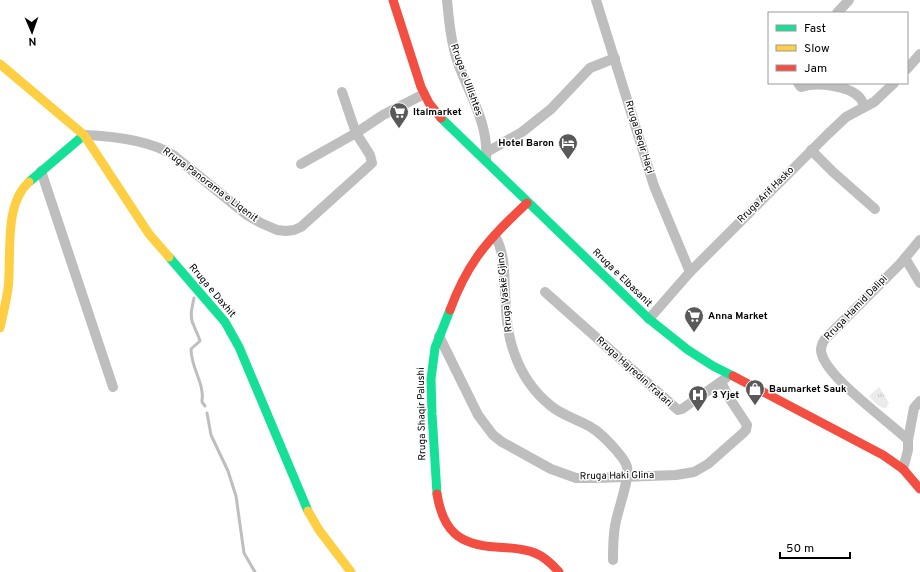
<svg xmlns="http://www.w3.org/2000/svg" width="920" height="572" viewBox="0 0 920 572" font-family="Overpass,sans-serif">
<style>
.grass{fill:url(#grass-tufts)}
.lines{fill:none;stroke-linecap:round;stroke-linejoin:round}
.stream{stroke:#bebebe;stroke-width:3}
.street{stroke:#bebebe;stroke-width:10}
.fast{stroke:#16e098;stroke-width:9}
.slow{stroke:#ffcf43;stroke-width:9}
.jam{stroke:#f24e42;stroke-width:9}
.labels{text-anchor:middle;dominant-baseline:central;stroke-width:3;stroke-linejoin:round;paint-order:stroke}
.street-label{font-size:10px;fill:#000;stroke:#fff}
.poi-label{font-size:10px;font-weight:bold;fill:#000;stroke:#fff;text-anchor:start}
</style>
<defs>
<pattern id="grass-tufts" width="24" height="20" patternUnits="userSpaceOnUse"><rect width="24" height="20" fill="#ebebeb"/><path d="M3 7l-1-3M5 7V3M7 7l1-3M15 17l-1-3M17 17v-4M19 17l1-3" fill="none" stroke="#c8c8c8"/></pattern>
</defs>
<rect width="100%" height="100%" fill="#fff"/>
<!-- grass -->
<path class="grass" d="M879,387L889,403L886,408C879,409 874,401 869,396Z"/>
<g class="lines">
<!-- stream -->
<g class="stream">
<path d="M194,298C192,308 189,317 194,326C196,332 199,336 200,341L191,349C191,369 205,383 202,402L205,406"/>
<polyline points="207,413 211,435 228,471 236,496 244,553 255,572"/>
</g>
<!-- street -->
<g class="street">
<path d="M447,0C449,21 451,43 458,63C470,96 489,124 486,160"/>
<polyline points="596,0 654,186 690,272"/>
<polyline points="837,13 849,0"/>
<polyline points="907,69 920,54"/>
<path d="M798,83L801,87C816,82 849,85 860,98C862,100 863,103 864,106"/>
<path d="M84,135C111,136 149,140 173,155L247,215L261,223L277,230L286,231L294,230L301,227L372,163L370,155L356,133L342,92"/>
<polyline points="811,150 833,172 875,209"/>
<polyline points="487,152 522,132 551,109 590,68 615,58"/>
<polyline points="301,164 356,133 383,115 424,94"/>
<polyline points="41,171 113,387"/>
<path d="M495,236C505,253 504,273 505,292C506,313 507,335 515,355C522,375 535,393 551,406C562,415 576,419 589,426C600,432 608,441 616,450C620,455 626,461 627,467C630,479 617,512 615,526C613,537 613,549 613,560"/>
<polyline points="905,258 920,283"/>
<polyline points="545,292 678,410 682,409 726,378"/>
<polyline points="649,319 690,272 828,134 846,117 874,102 894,83"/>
<polyline points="439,336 478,415 493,435 502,442 551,469 576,478 597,478 676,475 694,472 708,464 742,434 746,430 747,425 728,396 721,382"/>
<polyline points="908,440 914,408 920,401"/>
<path d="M903,469L908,450V440C890,422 822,375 821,350C821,345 823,342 825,339L900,264L920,240"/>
</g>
<!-- fast -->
<g class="fast">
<polyline points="441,118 649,319 688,350 713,366 733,376"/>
<polyline points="29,182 84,135"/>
<polyline points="169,257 225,322 239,347 308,511"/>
<polyline points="437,494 432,414 431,379 435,348 450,310"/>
</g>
<!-- slow -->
<g class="slow">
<polyline points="0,64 84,135 149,234 169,257"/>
<path d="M0,328C3,315 6,302 8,289C12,257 3,205 29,182"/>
<polyline points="308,511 319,530 351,572"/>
</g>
<!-- jam -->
<g class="jam">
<polyline points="393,0 421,87 429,103 441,118"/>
<path d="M450,310C457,291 465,274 477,257C491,237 509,220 527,203"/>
<polyline points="733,376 883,455 903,469 920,489"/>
<path d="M437,494C443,531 459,545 496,547C509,548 523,548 535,553C545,557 552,564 559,572"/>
</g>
</g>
<!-- icons -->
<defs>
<g id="supermarket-pin" transform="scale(1)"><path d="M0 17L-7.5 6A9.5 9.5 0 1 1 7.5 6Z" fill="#595959" stroke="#fff"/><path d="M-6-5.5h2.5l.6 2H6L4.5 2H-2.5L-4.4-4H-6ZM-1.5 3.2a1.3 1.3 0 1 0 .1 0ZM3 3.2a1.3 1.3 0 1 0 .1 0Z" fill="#fff"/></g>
<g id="hotel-pin" transform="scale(1)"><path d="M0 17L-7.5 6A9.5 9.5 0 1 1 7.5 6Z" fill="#595959" stroke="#fff"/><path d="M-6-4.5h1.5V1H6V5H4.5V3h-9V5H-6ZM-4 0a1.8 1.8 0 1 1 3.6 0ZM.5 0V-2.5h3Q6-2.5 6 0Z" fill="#fff"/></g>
<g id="shop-pin" transform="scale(1)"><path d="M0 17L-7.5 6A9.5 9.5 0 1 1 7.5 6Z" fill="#595959" stroke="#fff"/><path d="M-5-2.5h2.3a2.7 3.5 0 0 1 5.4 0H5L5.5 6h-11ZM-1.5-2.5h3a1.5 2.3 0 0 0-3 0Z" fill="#fff"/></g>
<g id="hospital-pin" transform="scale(1)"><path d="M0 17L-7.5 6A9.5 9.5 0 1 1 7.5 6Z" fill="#595959" stroke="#fff"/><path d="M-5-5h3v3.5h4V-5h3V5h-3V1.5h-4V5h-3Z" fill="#fff"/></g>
</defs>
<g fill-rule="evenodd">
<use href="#supermarket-pin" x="399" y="112"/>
<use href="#hotel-pin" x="568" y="143"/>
<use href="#supermarket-pin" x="694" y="316"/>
<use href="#shop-pin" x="755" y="389"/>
<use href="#hospital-pin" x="698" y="395"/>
</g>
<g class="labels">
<!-- street labels -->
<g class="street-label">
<text transform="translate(466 80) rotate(70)">Rruga e Ullishtes</text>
<text transform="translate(639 137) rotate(73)">Rruga Beqir Haçi</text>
<text transform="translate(210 185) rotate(37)">Rruga Panorama e Liqenit</text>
<text transform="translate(766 195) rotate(-45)">Rruga Arif Hasko</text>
<text transform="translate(622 278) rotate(44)">Rruga e Elbasanit</text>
<text transform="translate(212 291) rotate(50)">Rruga e Daxhit</text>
<text transform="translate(505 292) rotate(-96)">Rruga Vaskë Gjino</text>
<text transform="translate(856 308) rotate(-46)">Rruga Hamid Dalipi</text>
<text transform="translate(634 372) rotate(42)">Rruga Hajredin Fratari</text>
<text transform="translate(422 414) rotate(-91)">Rruga Shaqir Palushi</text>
<text transform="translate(617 476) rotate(-1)">Rruga Haki Glina</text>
</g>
<!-- poi labels -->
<g class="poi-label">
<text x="413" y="112">Italmarket</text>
<text x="554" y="143" text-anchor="end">Hotel Baron</text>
<text x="708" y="316">Anna Market</text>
<text x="769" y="389">Baumarket Sauk</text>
<text x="712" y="395">3 Yjet</text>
</g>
</g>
<!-- legend -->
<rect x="768" y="12" width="140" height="72" fill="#ffffff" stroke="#999999"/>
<rect x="776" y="25" width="20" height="6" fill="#16e098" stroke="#999999"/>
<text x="804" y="32" font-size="12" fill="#000000">Fast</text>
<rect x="776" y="45" width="20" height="6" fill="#ffcf43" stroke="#999999"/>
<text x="804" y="52" font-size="12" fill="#000000">Slow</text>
<rect x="776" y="65" width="20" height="6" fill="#f24e42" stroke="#999999"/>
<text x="804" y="72" font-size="12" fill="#000000">Jam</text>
<!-- north arrow -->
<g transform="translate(32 32) rotate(178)" stroke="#ffffff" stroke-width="3" paint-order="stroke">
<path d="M0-3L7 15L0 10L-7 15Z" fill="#000000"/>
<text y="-6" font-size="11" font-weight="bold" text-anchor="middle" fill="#000000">N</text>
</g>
<!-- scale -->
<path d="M780 552v6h70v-6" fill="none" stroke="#000000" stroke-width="2"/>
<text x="786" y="552" font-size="12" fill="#000000" stroke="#ffffff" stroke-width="3" paint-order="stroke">50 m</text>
</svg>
